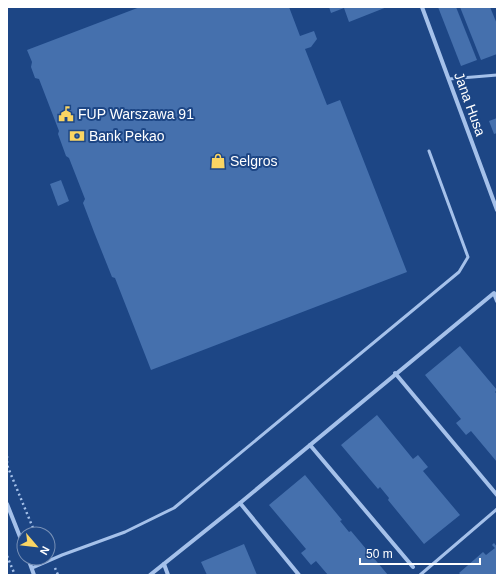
<svg xmlns="http://www.w3.org/2000/svg" width="504" height="582" viewBox="0 0 504 582" font-family="Helvetica,sans-serif">
<style>
.building{fill:#4570ad}
.lines{fill:none;stroke-linecap:round;stroke-linejoin:round}
.path{stroke:#a5c1ea;stroke-width:2.5;stroke-dasharray:2 3;stroke-linecap:butt}
.lane{stroke:#a5c1ea;stroke-width:3}
.street{stroke:#a5c1ea;stroke-width:4}
.labels{text-anchor:middle;dominant-baseline:central;stroke-width:4;stroke-linejoin:round;paint-order:stroke}
.street-label{font-size:14px;fill:#fff;stroke:#1d4685}
.poi-label{font-size:14px;fill:#fff;stroke:#1d4685;text-anchor:start}
</style>
<rect width="100%" height="100%" fill="#1d4685"/>
<!-- building -->
<g class="building">
<polygon points="140,7 289,7 300,36 314,31 317,39 311,47 305,49 327,105 340,100 407,272 151,370 115,278 112,277 94,232 83,203 85,199 69,158 66,156 58,134 59,131 39,79 35,78 31,67 32,62 27,50"/>
<polygon points="329,7 387,7 349,22 344,8 331,13"/>
<polygon points="438,7 456,7 477,60 461,66"/>
<polygon points="460,7 490,7 497,24 497,54 481,60"/>
<polygon points="497,118 497,133 494,134 489,121"/>
<polygon points="61,180 69,201 58,206 50,184"/>
<polygon points="460,346 497,390 495,392 497,394 497,462 471,431 466,435 456,423 461,419 425,375"/>
<polygon points="377,415 413,459 418,455 428,467 423,471 460,515 424,544 388,500 389,498 380,487 378,489 341,445"/>
<polygon points="305,475 342,520 340,521 349,532 351,531 388,575 328,575 316,561 311,565 301,553 306,549 269,505"/>
<polygon points="494,543 497,547 497,575 461,575 459,573 483,552 486,555 495,548 492,545"/>
<polygon points="244,544 257,575 207,575 201,562"/>
</g>
<g class="lines">
<!-- path -->
<g class="path">
<polyline points="7,456 7,465 33,528 38,534"/>
<polyline points="7,556 15,575"/>
<polyline points="55,568 58,575"/>
</g>
<!-- lane -->
<g class="lane">
<polyline points="449,79 497,75"/>
<polyline points="32,568 62,555 125,532 174,508 459,272 468,257 429,151"/>
<polyline points="420,575 497,509"/>
</g>
<!-- street -->
<g class="street">
<polyline points="422,7 497,210"/>
<polyline points="395,373 497,495"/>
<polyline points="310,445 413,567"/>
<polyline points="240,503 299,575"/>
<polyline points="7,504 24,547"/>
<polyline points="28,558 34,575"/>
<polyline points="164,564 168,575"/>
<polyline points="150,575 240,503 494,293 497,301"/>
</g>
</g>
<!-- icons -->
<defs>
<g id="civic-bare" transform="scale(1.2)"><path d="M-.6-6.5H3V-4.5H.6V-3L4-1V1h2V6H-6V1h2V-1L-.6-3ZM-1.2 2.5V6h2.4V2.5Z" fill="#fad563" stroke="#1d4685" stroke-width="2.5" paint-order="stroke"/></g>
<g id="bank-bare" transform="scale(1.2)"><path d="M-6-4H6V4H-6ZM0-2.3a2.3 2.3 0 1 0 0 4.6a2.3 2.3 0 1 0 0-4.6Z" fill="#fad563" stroke="#1d4685" stroke-width="2.5" paint-order="stroke"/></g>
<g id="shop-bare" transform="scale(1.2)"><path d="M-5-2.5h2.3a2.7 3.5 0 0 1 5.4 0H5L5.5 6h-11ZM-1.5-2.5h3a1.5 2.3 0 0 0-3 0Z" fill="#fad563" stroke="#1d4685" stroke-width="2.5" paint-order="stroke"/></g>
</defs>
<g fill-rule="evenodd">
<use href="#civic-bare" x="66" y="114"/>
<use href="#bank-bare" x="77" y="136"/>
<use href="#shop-bare" x="218" y="161"/>
</g>
<g class="labels">
<!-- street labels -->
<g class="street-label">
<text transform="translate(470 104) rotate(70)">Jana Husa</text>
</g>
<!-- poi labels -->
<g class="poi-label">
<text x="78" y="114">FUP Warszawa 91</text>
<text x="89" y="136">Bank Pekao</text>
<text x="230" y="161">Selgros</text>
</g>
</g>
<!-- border -->
<rect width="504" height="582" fill="none" stroke="#ffffff" stroke-width="16"/>
<!-- north arrow -->
<g transform="translate(36 546) rotate(118)"><circle r="19" fill="#1d4685" stroke="#7790b6"/>
<path d="M0-3L7 15L0 10L-7 15Z" fill="#fad563"/>
<text y="-6" font-size="11" font-weight="bold" text-anchor="middle" fill="#ffffff">N</text>
</g>
<!-- scale -->
<path d="M360 558v6h120v-6" fill="none" stroke="#ffffff" stroke-width="2"/>
<text x="366" y="558" font-size="12" fill="#ffffff" stroke="#1d4685" stroke-width="3" paint-order="stroke">50 m</text>
</svg>
